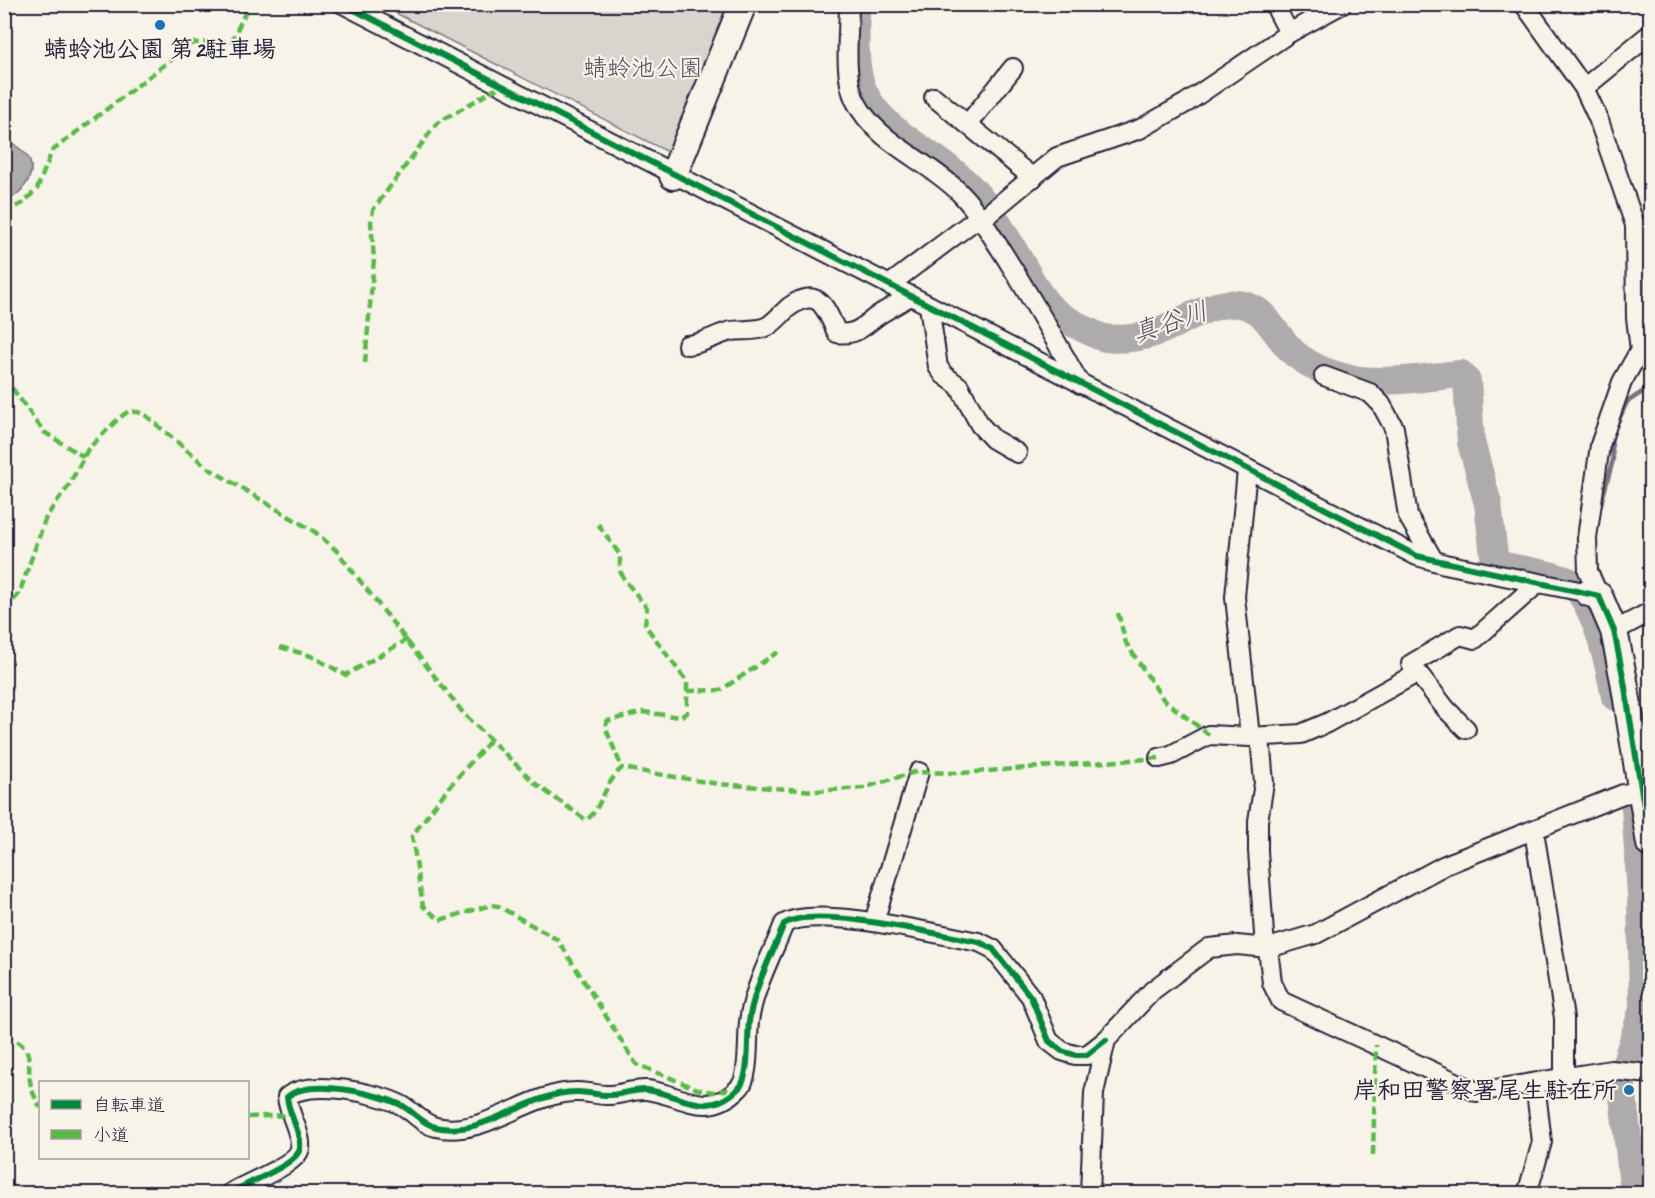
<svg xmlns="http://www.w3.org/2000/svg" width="1655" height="1198" viewBox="0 0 1655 1198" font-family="Caveat,'Klee One',sans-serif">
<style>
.green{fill:#d8d5cf;stroke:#7d7c85;stroke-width:1.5}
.water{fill:#aeabad;stroke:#76747f;stroke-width:1.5}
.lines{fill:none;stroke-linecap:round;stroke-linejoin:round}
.stream{stroke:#76747f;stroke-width:4.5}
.river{stroke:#aeabad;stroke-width:28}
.street-casing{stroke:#22223b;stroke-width:22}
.secondary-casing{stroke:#22223b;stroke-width:30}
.street{stroke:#f7f3e8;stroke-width:18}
.secondary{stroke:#f7f3e8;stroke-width:26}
.quiet{stroke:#58b947;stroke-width:4.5;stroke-dasharray:9 4.5;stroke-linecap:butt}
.cycleway-casing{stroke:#f7f3e8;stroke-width:10}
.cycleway{stroke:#00873e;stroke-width:6}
.poi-dot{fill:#1f6fb2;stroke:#f7f3e8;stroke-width:2}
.labels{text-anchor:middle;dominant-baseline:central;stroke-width:4.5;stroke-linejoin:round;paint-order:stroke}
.poi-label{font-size:24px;font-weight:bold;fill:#22223b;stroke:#f7f3e8}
.park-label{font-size:24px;fill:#504f60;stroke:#f7f3e8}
.water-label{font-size:26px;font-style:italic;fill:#535263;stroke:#f7f3e8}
</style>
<rect width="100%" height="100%" fill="#f7f3e8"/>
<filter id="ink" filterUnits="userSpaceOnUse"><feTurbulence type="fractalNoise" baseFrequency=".0167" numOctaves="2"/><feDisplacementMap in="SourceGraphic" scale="12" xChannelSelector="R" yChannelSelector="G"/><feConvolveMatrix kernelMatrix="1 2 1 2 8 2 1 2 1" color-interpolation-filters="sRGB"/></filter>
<g filter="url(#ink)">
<!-- green -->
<polygon class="green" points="380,5 736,5 670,153"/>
<!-- water -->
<path class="water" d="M4,136C11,142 26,152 29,159C37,176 20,196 5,201Z"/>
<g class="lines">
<!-- stream -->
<g class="stream">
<polyline points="1616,426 1627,402 1650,387"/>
<polyline points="1600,507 1613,460 1611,436"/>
</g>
<!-- river -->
<g class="river">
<path d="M856,4C856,33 852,68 865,94C884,135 943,156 973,190C995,214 1010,245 1027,273C1034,286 1042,301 1053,310C1062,318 1074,323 1084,329C1091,332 1098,337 1105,338C1120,340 1140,338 1154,333C1184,323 1223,290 1256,310C1267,316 1282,343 1295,354C1346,394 1403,379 1461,374L1467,381L1471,442L1488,504L1495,564C1508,567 1562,576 1570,582C1596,604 1609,665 1615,697"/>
<polyline points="1634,1194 1621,1078 1643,1009 1641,894 1635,807"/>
</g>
<!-- street casing -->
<g class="street-casing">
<g id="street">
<polyline points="343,4 1417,556 1445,564 1589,593"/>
<path d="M849,4C849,31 843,76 855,100C876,143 925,159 957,190C976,208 989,232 1003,253C1030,296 1055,339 1080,384"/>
<polyline points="1274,4 1289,33"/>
<polyline points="1524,4 1584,88 1598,118 1635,225 1636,318 1640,350 1622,382 1600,445 1587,538 1588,571 1599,596"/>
<polyline points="1584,88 1650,34"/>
<polyline points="934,97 1033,178"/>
<polyline points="968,124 1013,68"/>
<polyline points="981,220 1057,157 1140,129 1186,103 1289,33 1342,4"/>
<polyline points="889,285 979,217"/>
<polyline points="929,306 938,367 944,375 959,386 980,425 993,439 1017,453"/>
<path d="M687,345C703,344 715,335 731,331C743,329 757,332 768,326C776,321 782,313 789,307C819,285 826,309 837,333C858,336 865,324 880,314C890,308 900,302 910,296"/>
<polyline points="1324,376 1370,393 1381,404 1394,428 1408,516 1434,561"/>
<polyline points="1247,470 1235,597 1250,737"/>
<polyline points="1614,631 1650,612"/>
<polyline points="1466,729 1446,709 1411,664 1460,635 1475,639 1538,583"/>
<polyline points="1260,737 1264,783 1258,821 1258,851 1265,948"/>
<polyline points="1159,758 1171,755 1209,735 1250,737 1301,734 1327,723 1417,673"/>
<polyline points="1534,831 1564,1018 1564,1078"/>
<polyline points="874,922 919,772"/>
<polyline points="1268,948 1272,983 1281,1001 1477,1092 1611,1070 1650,1074"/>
<path d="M229,1194C245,1183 298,1165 300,1148C302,1134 288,1113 287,1097C309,1078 378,1093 401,1105C413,1111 422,1124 436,1127C484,1138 527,1093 575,1092C587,1091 599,1096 611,1095C623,1094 635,1089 647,1090C683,1095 707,1120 739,1088C750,1078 747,1038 749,1022C753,989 772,955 784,924C814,904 940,935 979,942L993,949L1031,997L1049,1041L1062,1051L1075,1055H1087L1106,1040"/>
<polyline points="1090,1194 1094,1093 1106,1040 1153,990 1209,948 1237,945 1268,948 1316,934 1445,865 1623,794 1642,791"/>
<polyline points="1527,1194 1542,1142 1535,1083"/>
</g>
</g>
<!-- secondary casing -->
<g class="secondary-casing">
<g id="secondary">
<polyline points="673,176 743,4"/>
<polyline points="1589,593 1599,596 1614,631 1624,681 1650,844"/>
</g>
</g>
<!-- street -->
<use href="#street" class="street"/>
<!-- secondary -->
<use href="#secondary" class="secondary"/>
<!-- quiet -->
<g class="quiet">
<polyline points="4,213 23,203 37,189 52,151 193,43 232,41 249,4"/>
<polyline points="365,363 374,259 371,222 373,210 437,123 501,86"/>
<polyline points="4,377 44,432 84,457"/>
<polyline points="598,524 620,555 620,571 624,579 647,608 645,625 687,682 687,713 680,717 643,712 607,721 606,729 622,768"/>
<path d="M4,610L19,594L46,517L68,487L88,449L119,418L129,411L143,413L208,468L315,532L336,550L464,714L537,785L586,820C601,811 604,783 622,768L718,784L815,791L863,788L915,772L961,773L1159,758"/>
<polyline points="1118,613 1126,643 1163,699 1209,735"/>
<polyline points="280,647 311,656 346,675 408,639"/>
<polyline points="687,691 721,690 778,652"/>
<polyline points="490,741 448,788 412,836 423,906 440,920 491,905 498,906 558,940 636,1064 700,1090 714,1092 731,1089"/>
<path d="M4,1037C40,1046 24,1064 32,1090C34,1096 38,1102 40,1108"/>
<polyline points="248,1117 290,1115"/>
<polyline points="1373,1155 1376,1045"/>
</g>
<!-- cycleway casing -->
<g class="cycleway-casing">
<g id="cycleway">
<polyline points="343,4 1417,556 1599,596 1614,631 1624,681 1650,844"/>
<path d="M229,1194C245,1183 298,1165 300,1148C302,1134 288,1113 287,1097C309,1078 378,1093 401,1105C413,1111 422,1124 436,1127C484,1138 527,1093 575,1092C587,1091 599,1096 611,1095C623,1094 635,1089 647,1090C683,1095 707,1120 739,1088C750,1078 747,1038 749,1022C753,989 772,955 784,924C814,904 940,935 979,942L993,949L1031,997L1049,1041L1062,1051L1075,1055H1087L1106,1040"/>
</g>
</g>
<!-- cycleway -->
<use href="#cycleway" class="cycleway"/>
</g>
</g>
<!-- markers -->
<g class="poi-dot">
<circle cx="160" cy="25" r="6"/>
<circle cx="1629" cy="1090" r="6"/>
</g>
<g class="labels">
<!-- poi labels -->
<g class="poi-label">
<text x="160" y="49">蜻蛉池公園 第2駐車場</text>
<text x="1617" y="1090" text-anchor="end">岸和田警察署尾生駐在所</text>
</g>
<!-- park labels -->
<g class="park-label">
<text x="643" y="68">蜻蛉池公園</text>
</g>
<!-- water labels -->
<g class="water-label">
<text transform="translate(1170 322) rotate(-18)">真谷川</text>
</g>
</g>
<!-- margin -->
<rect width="1655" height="1198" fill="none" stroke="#f7f3e8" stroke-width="24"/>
<rect x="12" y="12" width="1631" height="1174" fill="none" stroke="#22223b" stroke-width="2" filter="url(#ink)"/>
<!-- legend -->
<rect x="39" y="1081" width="210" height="78" fill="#f7f3e8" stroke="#a29fa3" stroke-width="1.5"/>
<rect x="51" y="1100" width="30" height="9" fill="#00873e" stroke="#a29fa3" stroke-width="1.5"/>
<text x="93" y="1111" font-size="18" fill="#22223b">自転車道</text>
<rect x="51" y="1130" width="30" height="9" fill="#58b947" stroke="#a29fa3" stroke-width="1.5"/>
<text x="93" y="1141" font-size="18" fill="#22223b">小道</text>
</svg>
